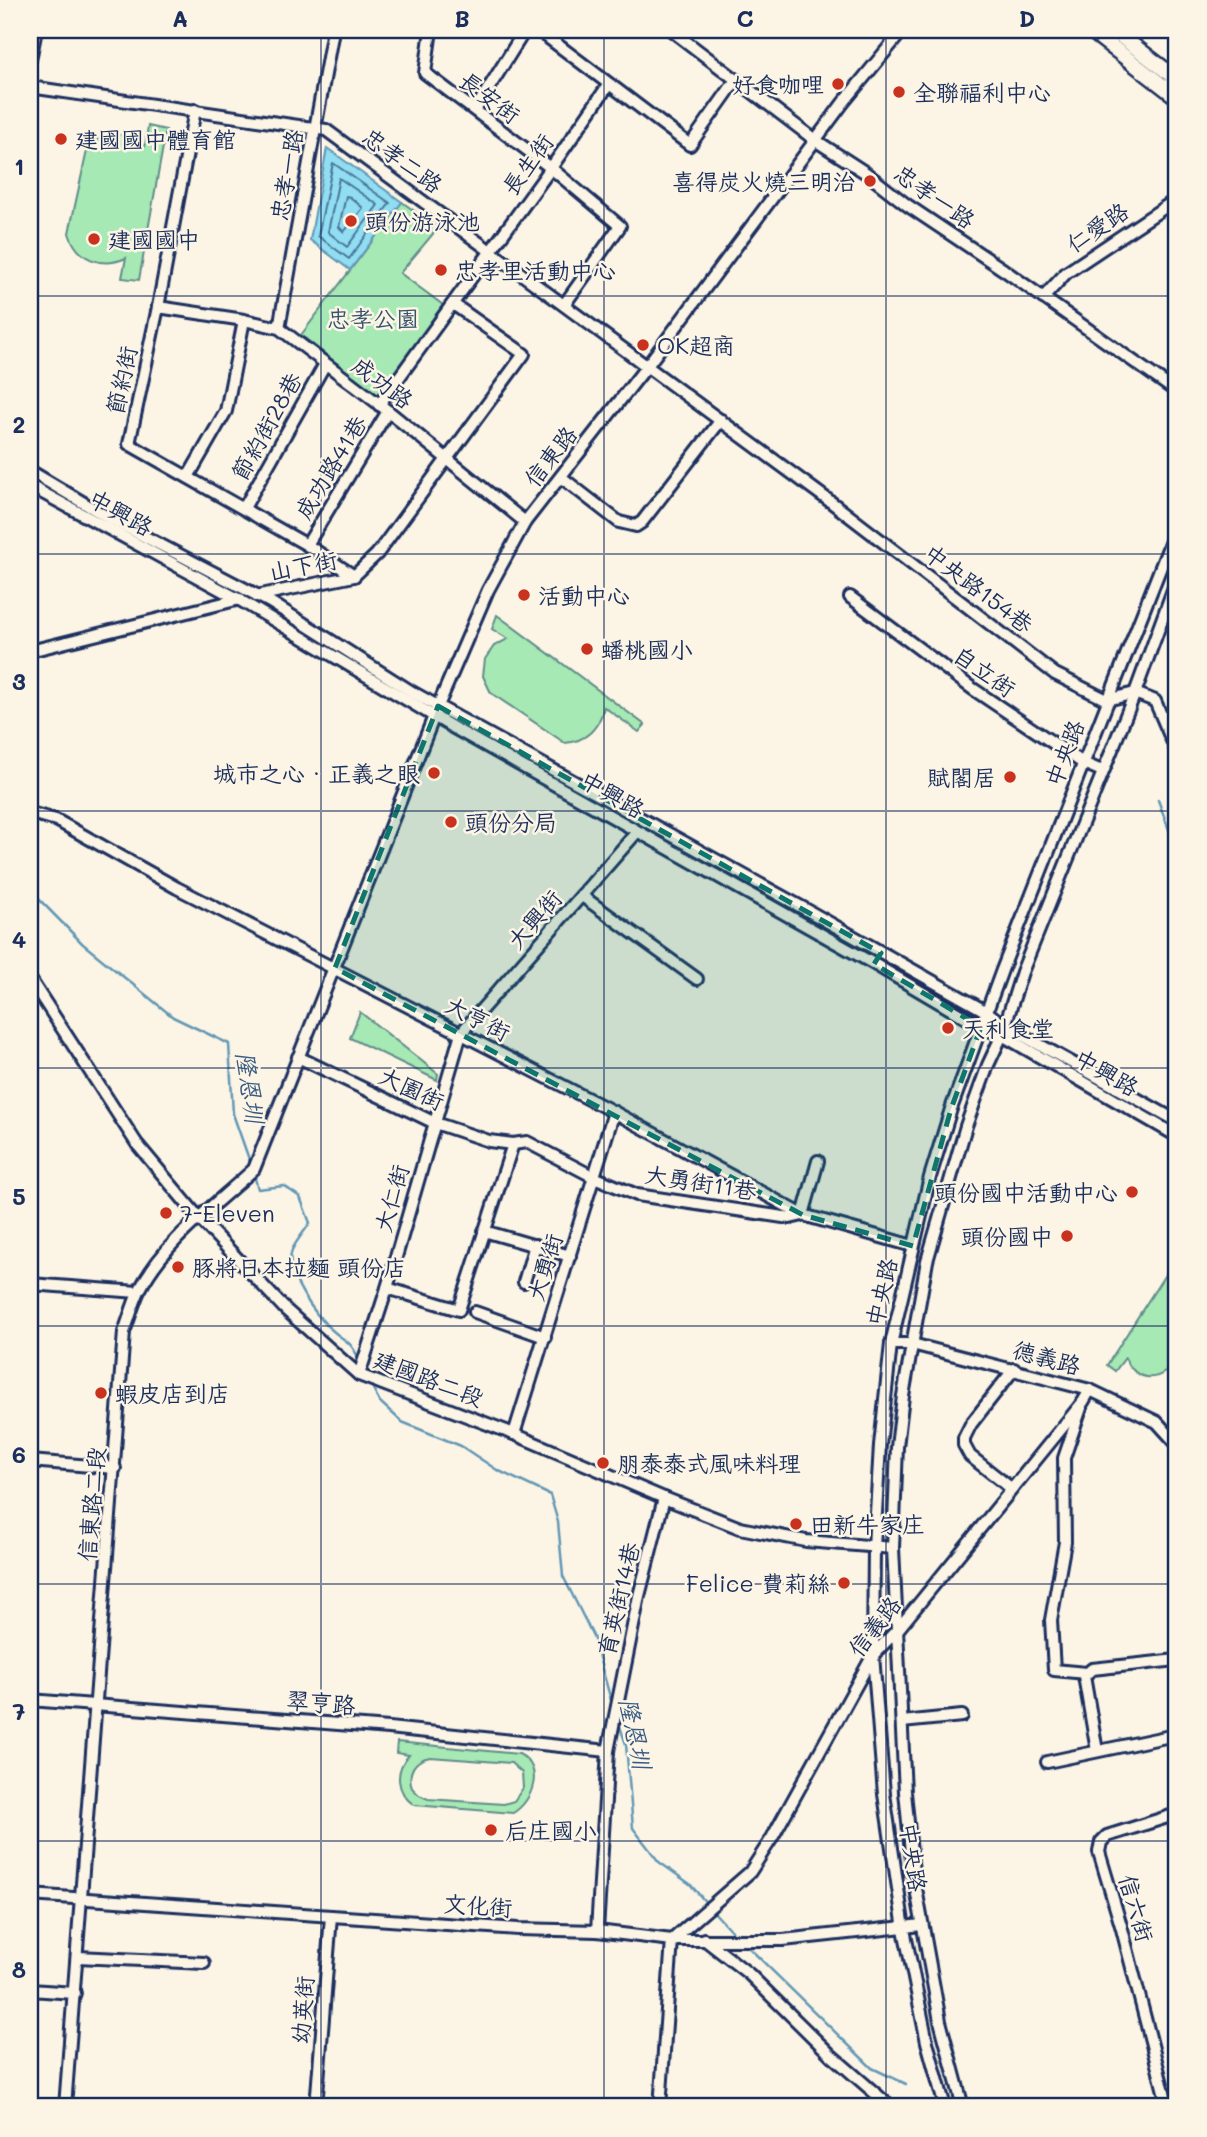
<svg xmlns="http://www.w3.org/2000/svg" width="1207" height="2137" viewBox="0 0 1207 2137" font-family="Mali,'LXGW WenKai TC',sans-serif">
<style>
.green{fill:#a6e9b4;stroke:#608c89;stroke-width:2;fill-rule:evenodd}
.water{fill:#91ddf1;stroke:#6297b6;stroke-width:2}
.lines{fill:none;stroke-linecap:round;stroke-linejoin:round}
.shore{stroke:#4a7599;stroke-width:2}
.stream{stroke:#6297b6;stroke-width:2.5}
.minor-casing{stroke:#1b2f5e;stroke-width:16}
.major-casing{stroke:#1b2f5e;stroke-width:19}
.minor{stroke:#fcf5e5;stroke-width:10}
.major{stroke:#fcf5e5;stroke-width:14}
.marked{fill:#0f766e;fill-opacity:0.2;stroke:#0f766e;stroke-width:5;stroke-dasharray:14 9;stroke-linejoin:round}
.grid{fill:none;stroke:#1b2f5e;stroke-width:2;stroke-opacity:0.55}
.poi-dot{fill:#c8321e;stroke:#fcf5e5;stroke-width:2.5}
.labels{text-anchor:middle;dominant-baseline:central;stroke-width:5;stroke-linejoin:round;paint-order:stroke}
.poi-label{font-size:23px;fill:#1b2f5e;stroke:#fcf5e5;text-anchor:start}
.street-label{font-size:23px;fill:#1b2f5e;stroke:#fcf5e5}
.park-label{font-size:23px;fill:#37546f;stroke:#fcf5e5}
.water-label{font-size:24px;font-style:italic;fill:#385a83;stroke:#fcf5e5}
.neatline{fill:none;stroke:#1b2f5e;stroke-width:2.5}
.grid-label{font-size:23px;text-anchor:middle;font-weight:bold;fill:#1b2f5e}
</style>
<rect width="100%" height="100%" fill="#fcf5e5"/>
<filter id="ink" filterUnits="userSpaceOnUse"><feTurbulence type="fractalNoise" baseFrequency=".0143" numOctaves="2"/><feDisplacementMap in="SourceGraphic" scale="14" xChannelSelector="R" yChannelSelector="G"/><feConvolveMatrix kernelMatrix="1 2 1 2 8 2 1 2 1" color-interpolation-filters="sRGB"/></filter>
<g filter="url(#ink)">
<!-- green -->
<g class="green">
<path d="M148,126L166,130L139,280L122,278L126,258C101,269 77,259 69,233L88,146C105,130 126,131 145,146Z"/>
<polygon points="402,202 438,228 400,273 443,305 378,396 301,335"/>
<path d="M497,615L645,725L639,732L604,707C599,728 587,741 565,743L491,693L483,676L485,659L494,646L508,639L492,629Z"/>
<polygon points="360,1012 438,1074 437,1080 350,1038"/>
<path d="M1177,1256V1359C1162,1382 1138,1385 1125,1358L1115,1371L1107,1365Z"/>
<path d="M397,1742L519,1754C545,1767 533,1801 513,1813L414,1805C396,1792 394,1771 409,1755L396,1753ZM430,1757L511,1763L522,1773L523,1788L514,1801L504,1804L428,1799L419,1795L412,1788C407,1772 414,1760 430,1757Z"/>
</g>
<!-- water -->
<polygon class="water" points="327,148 402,202 350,270 310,240"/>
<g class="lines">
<!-- shore -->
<g class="shore">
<polygon points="333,163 390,203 349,259 318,236"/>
<polygon points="339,178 378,205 347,247 328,232"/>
<polygon points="346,196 350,197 363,208 344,232 339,227"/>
</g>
<!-- stream -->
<g class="stream">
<polyline points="1158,800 1177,851"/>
<polyline points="30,890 83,944 173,1017 229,1044 233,1114 251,1165"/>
<path d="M254,1175L258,1189L284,1186L300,1197L310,1223C304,1232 296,1241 292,1250C283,1272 316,1316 332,1330C345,1342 349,1339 358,1357"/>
<polyline points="370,1383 380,1402 402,1422 461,1446 497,1470 550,1495 558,1522 563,1576 593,1636 612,1704"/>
<polyline points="618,1721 626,1744 633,1828 659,1862 690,1884 708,1905"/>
<polyline points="712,1910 736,1936"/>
<polyline points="744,1943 872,2068 906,2084"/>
</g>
<!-- minor casing -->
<g class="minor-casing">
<g id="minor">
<polyline points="431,30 425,73 551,168 620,226 564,305"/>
<polyline points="538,30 690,145 736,80"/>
<polyline points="671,30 815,140 866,173 907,205 1004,270 1177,392"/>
<polyline points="30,60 36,30"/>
<polyline points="30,87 326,130 831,502 1055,674 1107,700 1135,693 1155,701 1177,752"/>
<polyline points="195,110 158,307 129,444 307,545 354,576"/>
<polyline points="475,110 525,30"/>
<polyline points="1043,298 1066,273 1171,203 1177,196"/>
<polyline points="158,307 244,320 279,328 388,411 525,522"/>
<polyline points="279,328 333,30"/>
<polyline points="379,405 551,168 609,84"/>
<polyline points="30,471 109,518 270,602 412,692 805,909 987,1012 1004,1025 1177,1121"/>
<polyline points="188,477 226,411 244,320"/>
<polyline points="561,477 619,522 636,526 642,522 721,420"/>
<polyline points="30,486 238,599 452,727 874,964 981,1027 1002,1035 1177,1136"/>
<polyline points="244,508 325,364"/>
<polyline points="307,545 388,411"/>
<polyline points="256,596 354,576 377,554 524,354 453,304"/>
<polyline points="850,597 973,689 1083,763 1102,771"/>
<polyline points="30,651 240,599"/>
<polyline points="30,813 56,820 177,888 614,1112 803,1215 913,1246"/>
<polyline points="582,896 697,979"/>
<polyline points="30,979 137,1144 198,1217 286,1310 359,1375 514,1434 664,1498 740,1528 806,1541 893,1548"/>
<polyline points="298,1057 435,1123 489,1141 513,1144 527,1142 594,1177 637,1195 790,1218 803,1215 818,1161"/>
<polyline points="484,1231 570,1256"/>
<polyline points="524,1282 535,1245"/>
<polyline points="30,1284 138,1292"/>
<polyline points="387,1288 459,1310 513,1144"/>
<polyline points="475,1312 545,1337"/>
<polyline points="891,1344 912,1344 1090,1390 1157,1422 1177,1444"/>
<polyline points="359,1375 387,1288 461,1033 637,832"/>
<polyline points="1081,1408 1064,1458 1065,1542 1051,1620 1054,1670 1086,1673"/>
<polyline points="514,1434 614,1112"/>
<polyline points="30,1461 115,1468"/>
<polyline points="1012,1489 970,1456 964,1445 964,1438 971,1424 1014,1369"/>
<polyline points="30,1700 389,1728 608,1751"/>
<polyline points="902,1722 962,1716"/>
<polyline points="1097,1751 1084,1676 1092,1669 1177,1660"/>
<polyline points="1047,1762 1175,1735"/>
<polyline points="30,1895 518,1929 597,1931 672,1940 783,1940 922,1925"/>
<polyline points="597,1931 608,1751 639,1596 664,1498"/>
<polyline points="704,1939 749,1974 831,2055 891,2107"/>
<polyline points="78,1957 204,1963"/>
<polyline points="30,1990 75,1993"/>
<polyline points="316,2105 346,2107"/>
<path d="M65,2107L124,1332C129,1319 133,1304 139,1291C165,1240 213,1207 254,1169L438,706L488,590L525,522L647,366L843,103L903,30"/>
<polyline points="316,2107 331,1916"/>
<polyline points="660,2107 672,1940 750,1872 772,1838 873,1655 899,1628 1083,1402 1090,1390"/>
<polyline points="945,2107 927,2042 904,1929 884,1794 873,1655 874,1547 880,1445 891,1344 930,1177 951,1109 1002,970 1177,526"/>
<polyline points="963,2107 940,2021 913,1872 905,1792 893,1548 897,1447 903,1396 927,1261 966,1126 988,1065 1002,1035 1022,972 1135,693 1177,579"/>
<polyline points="1168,2107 1122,1929 1099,1852 1101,1842 1107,1836 1177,1814"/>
</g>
</g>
<!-- major casing -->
<g class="major-casing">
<g id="major">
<polyline points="1090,30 1177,97"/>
<polyline points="1113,30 1177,79"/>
</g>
</g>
<!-- minor -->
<use href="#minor" class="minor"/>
<!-- major -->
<use href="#major" class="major"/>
</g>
</g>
<!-- marked area -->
<path class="marked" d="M438,706L881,953L874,964L981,1027L951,1109L913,1246L803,1215L335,968Z"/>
<!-- grid -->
<path class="grid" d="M321,30V2107M604,30V2107M886,30V2107M30,296H1177M30,554H1177M30,811H1177M30,1068H1177M30,1326H1177M30,1584H1177M30,1841H1177"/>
<!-- markers -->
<g class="poi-dot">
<circle cx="838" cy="84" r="7"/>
<circle cx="899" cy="92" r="7"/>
<circle cx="61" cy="139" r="7"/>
<circle cx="870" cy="181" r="7"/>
<circle cx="351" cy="221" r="7"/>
<circle cx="94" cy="239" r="7"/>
<circle cx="441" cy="270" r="7"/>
<circle cx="643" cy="345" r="7"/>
<circle cx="524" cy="595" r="7"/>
<circle cx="587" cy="649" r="7"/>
<circle cx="434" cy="773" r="7"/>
<circle cx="1010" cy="777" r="7"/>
<circle cx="451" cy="822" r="7"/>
<circle cx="948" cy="1028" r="7"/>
<circle cx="1132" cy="1192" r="7"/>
<circle cx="166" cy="1213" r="7"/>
<circle cx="1067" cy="1236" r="7"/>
<circle cx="178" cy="1267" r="7"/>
<circle cx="101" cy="1393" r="7"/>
<circle cx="603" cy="1463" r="7"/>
<circle cx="796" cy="1524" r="7"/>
<circle cx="844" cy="1583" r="7"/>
<circle cx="491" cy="1830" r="7"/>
</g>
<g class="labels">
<!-- poi labels -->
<g class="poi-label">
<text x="824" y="84" text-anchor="end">好食咖哩</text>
<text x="913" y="92">全聯福利中心</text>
<text x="75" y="139">建國國中體育館</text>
<text x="856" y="181" text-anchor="end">喜得炭火燒三明治</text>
<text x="365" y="221">頭份游泳池</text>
<text x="108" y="239">建國國中</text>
<text x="455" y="270">忠孝里活動中心</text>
<text x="657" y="345">OK超商</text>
<text x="538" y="595">活動中心</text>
<text x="601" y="649">蟠桃國小</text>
<text x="420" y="773" text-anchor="end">城市之心‧正義之眼</text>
<text x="996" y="777" text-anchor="end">賦閣居</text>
<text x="465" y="822">頭份分局</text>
<text x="962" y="1028">天利食堂</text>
<text x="1118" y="1192" text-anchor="end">頭份國中活動中心</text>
<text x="180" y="1213">7-Eleven</text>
<text x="1053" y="1236" text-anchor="end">頭份國中</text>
<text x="192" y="1267">豚將日本拉麵 頭份店</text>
<text x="115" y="1393">蝦皮店到店</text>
<text x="617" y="1463">朋泰泰式風味料理</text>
<text x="810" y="1524">田新牛家庄</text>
<text x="830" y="1583" text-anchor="end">Felice 費莉絲</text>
<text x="505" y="1830">后庄國小</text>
</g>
<!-- street labels -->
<g class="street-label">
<text transform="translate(490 97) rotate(37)">長安街</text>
<text transform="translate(403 160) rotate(36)">忠孝二路</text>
<text transform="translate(527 164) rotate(-54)">長生街</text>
<text transform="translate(286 175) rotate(-80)">忠孝一路</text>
<text transform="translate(935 196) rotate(35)">忠孝一路</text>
<text transform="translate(1097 227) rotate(-34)">仁愛路</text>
<text transform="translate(121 380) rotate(-78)">節約街</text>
<text transform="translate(383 382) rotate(37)">成功路</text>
<text transform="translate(266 426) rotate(-61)">節約街28巷</text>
<text transform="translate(550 456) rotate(-52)">信東路</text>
<text transform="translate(330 467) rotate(-59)">成功路41巷</text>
<text transform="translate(121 512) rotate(29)">中興路</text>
<text transform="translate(303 565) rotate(-11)">山下街</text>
<text transform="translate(979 588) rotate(37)">中央路154巷</text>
<text transform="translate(985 671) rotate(35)">自立街</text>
<text transform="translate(1064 753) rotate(-69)">中央路</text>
<text transform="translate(613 794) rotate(30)">中興路</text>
<text transform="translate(534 919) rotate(-49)">大興街</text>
<text transform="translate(478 1018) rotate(27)">大亨街</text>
<text transform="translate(1107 1072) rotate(30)">中興路</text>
<text transform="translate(412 1088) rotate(25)">大園街</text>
<text transform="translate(701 1182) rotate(9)">大勇街11巷</text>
<text transform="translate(391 1198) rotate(-74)">大仁街</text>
<text transform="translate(544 1267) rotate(-73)">大勇街</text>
<text transform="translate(881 1292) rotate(-77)">中央路</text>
<text transform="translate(1047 1357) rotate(15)">德義路</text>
<text transform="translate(429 1378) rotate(21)">建國路二段</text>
<text transform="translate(91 1504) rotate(-85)">信東路二段</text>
<text transform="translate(618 1599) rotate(-77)">育英街14巷</text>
<text transform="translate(874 1626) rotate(-52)">信義路</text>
<text transform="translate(321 1702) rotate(5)">翠亨路</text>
<text transform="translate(914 1857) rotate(82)">中央路</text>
<text transform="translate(478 1905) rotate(4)">文化街</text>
<text transform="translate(1137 1908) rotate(74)">信六街</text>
<text transform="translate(302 2010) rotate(-86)">幼英街</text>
</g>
<!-- park labels -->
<g class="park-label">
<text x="373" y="318">忠孝公園</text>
</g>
<!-- water labels -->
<g class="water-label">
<text transform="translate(251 1087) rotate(82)">隆恩圳</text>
<text transform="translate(636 1733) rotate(78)">隆恩圳</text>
</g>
</g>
<!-- margin -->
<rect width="1207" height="2137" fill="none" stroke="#fcf5e5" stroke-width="77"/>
<rect x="38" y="38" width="1130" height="2060" class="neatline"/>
<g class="grid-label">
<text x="180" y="27">A</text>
<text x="462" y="27">B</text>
<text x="745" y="27">C</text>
<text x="1027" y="27">D</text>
<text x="19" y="175">1</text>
<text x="19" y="433">2</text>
<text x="19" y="690">3</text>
<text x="19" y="948">4</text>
<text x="19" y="1205">5</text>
<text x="19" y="1463">6</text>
<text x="19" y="1720">7</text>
<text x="19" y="1978">8</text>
</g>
</svg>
